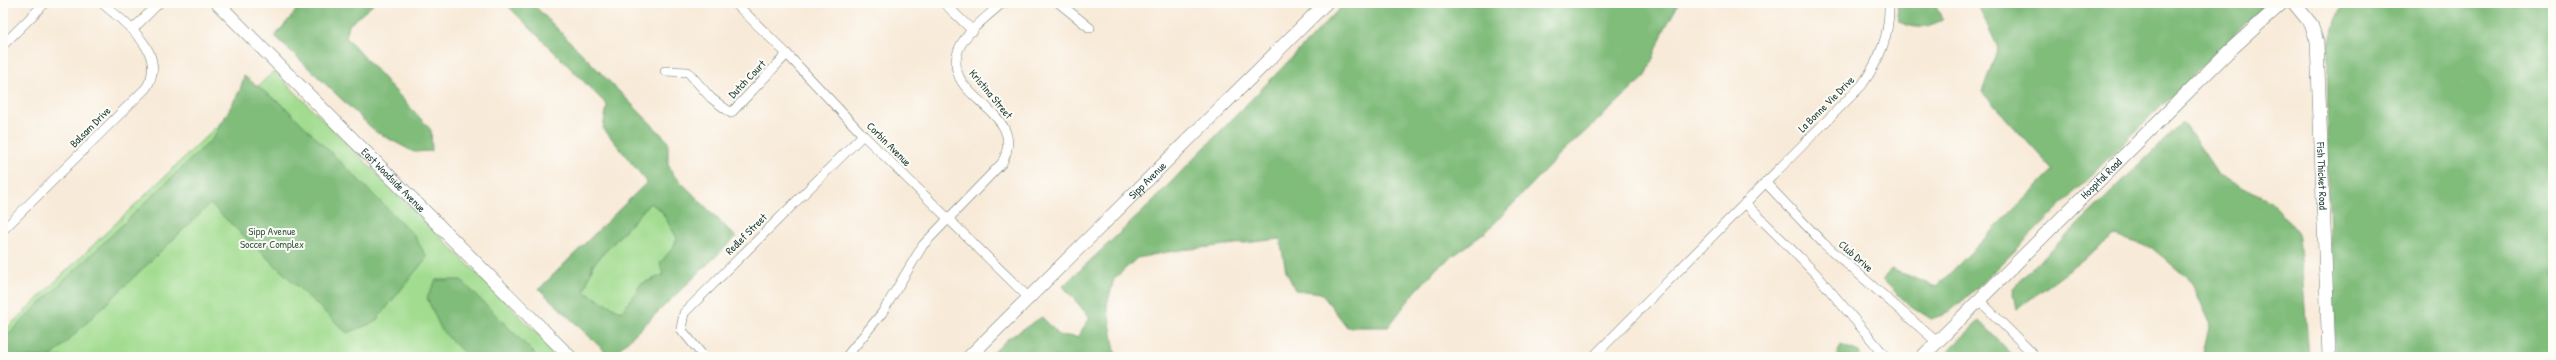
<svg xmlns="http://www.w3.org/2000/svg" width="2556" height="360" viewBox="0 0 2556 360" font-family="'Patrick Hand',sans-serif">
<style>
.green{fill:#a1dc8f;stroke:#608c62}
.forest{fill:#80bc7a;stroke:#507c57;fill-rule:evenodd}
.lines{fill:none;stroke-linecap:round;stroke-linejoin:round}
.street-casing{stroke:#6b7a6d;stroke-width:10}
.secondary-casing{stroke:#6b7a6d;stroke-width:14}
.street{stroke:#fff;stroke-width:9}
.secondary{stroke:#fff;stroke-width:13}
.labels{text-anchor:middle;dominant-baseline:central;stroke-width:4;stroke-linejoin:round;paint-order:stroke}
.street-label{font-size:11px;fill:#1f3d34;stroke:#fdfcf7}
.park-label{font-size:11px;fill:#395d46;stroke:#fdfcf7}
</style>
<rect width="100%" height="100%" fill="#fdfcf7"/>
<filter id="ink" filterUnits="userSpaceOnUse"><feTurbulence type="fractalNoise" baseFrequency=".025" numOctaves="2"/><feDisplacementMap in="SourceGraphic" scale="8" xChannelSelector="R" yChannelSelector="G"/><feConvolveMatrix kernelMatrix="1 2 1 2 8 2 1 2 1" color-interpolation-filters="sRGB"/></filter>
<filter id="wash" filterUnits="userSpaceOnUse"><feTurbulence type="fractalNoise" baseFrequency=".012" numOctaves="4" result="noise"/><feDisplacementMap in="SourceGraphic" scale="16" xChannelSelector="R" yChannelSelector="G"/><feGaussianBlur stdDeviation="0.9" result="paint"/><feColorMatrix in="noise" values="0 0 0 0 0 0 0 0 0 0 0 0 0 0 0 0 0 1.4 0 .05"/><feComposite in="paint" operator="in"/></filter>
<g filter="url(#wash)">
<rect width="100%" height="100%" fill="#f8ead8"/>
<!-- green -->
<g class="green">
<polygon points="274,71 561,357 31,357 5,330"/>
<polygon points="650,203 661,210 677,238 673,248 661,263 663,275 641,284 622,312 584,292 593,265"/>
</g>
<!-- forest -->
<g class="forest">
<polygon points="293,3 375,3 349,25 346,37 431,130 432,151 414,152 376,132 275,36 296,11"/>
<path d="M505,3H532L668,141V164L673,174L736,237L611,357L539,289L647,182L603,128L607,105ZM650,203L661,210L677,238L673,248L660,263L663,275L641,284L622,312L584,292L593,265Z"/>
<polygon points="1345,3 1678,5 1664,30 1646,76 1562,153 1486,232 1438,267 1415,292 1388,327 1347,327 1321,293 1295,290 1286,271 1280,239 1173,251 1137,258 1114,279 1107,305 1116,357 989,357 1006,340 1042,317 1059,335 1077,337 1090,318 1063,286 1141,213"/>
<path d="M1897,3H1934L1943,20C1923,28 1919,30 1899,22Z"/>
<polygon points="1977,3 2266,3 1976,289 1948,313 1931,319 1908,304 1883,280 1891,269 1936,287 2053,170 1982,92 1998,48"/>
<polygon points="2342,3 2553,3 2553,357 2335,357 2327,157 2328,43"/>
<polygon points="244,76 285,107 413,234 427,257 375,322 347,333 210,204 51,357 3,357 3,339 213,138 240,90"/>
<polygon points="2183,122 2219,175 2273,203 2299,235 2309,357 2202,357 2210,323 2191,281 2152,248 2116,236 2017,309 2013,288"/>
<polygon points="436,280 461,280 538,357 468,357 442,331 427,298"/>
<polygon points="1979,321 2015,357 1942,357"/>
<polygon points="1841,345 1859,352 1861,357 1836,357"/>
</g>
</g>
<g filter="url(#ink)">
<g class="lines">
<!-- street casing -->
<g class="street-casing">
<g id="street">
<polyline points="735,3 787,54 863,135 1029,298"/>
<polyline points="944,3 973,31"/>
<polyline points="1059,3 1090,28"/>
<polyline points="132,30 159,3"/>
<polyline points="3,45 45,3"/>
<polyline points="665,71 688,72 711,98 731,113 787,54"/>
<polyline points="1765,182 1823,243 1937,342"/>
<polyline points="1745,203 1816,274 1886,357"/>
<path d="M3,230L146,88C169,53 126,24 102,3"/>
<polyline points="1979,300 2036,357"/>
<polyline points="704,357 681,329 684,313 863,135"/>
<path d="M846,357L882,313L923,245L1002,163C1030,111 946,101 957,55C961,35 987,17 1002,3"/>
<path d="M1593,357L1862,85C1880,59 1890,35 1889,3"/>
</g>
</g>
<!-- secondary casing -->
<g class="secondary-casing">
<g id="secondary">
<path id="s1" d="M217,3L570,357"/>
<path id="s2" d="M2294,3L2311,24L2317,42L2329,357"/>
<path id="s3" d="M969,357L1326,3"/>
<path id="s4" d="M1922,357L2228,52L2282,3"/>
</g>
</g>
<!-- street -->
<use href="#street" class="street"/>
<!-- secondary -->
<use href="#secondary" class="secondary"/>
</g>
</g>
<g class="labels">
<!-- street labels -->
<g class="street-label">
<text transform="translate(747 79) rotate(-46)">Dutch Court</text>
<text transform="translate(991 94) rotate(50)">Kristina Street</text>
<text transform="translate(1826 104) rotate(-45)">La Bonne Vie Drive</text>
<text transform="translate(90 127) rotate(-45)">Balsam Drive</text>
<text transform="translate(889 144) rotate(45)">Corbin Avenue</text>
<text stroke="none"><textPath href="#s2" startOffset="180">Fish Thicket Road</textPath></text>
<text stroke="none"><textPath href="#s4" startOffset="253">Hospital Road</textPath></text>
<text stroke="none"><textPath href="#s1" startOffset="250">East Woodside Avenue</textPath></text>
<text stroke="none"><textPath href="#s3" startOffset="251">Sipp Avenue</textPath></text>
<text transform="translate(746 234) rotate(-45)">Redlef Street</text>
<text transform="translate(1856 256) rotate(41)">Club Drive</text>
</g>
<!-- park labels -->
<g class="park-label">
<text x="272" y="231">Sipp Avenue<tspan x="272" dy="13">Soccer Complex</tspan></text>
</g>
</g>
<!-- margin -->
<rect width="2556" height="360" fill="none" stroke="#fdfcf7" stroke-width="16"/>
</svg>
